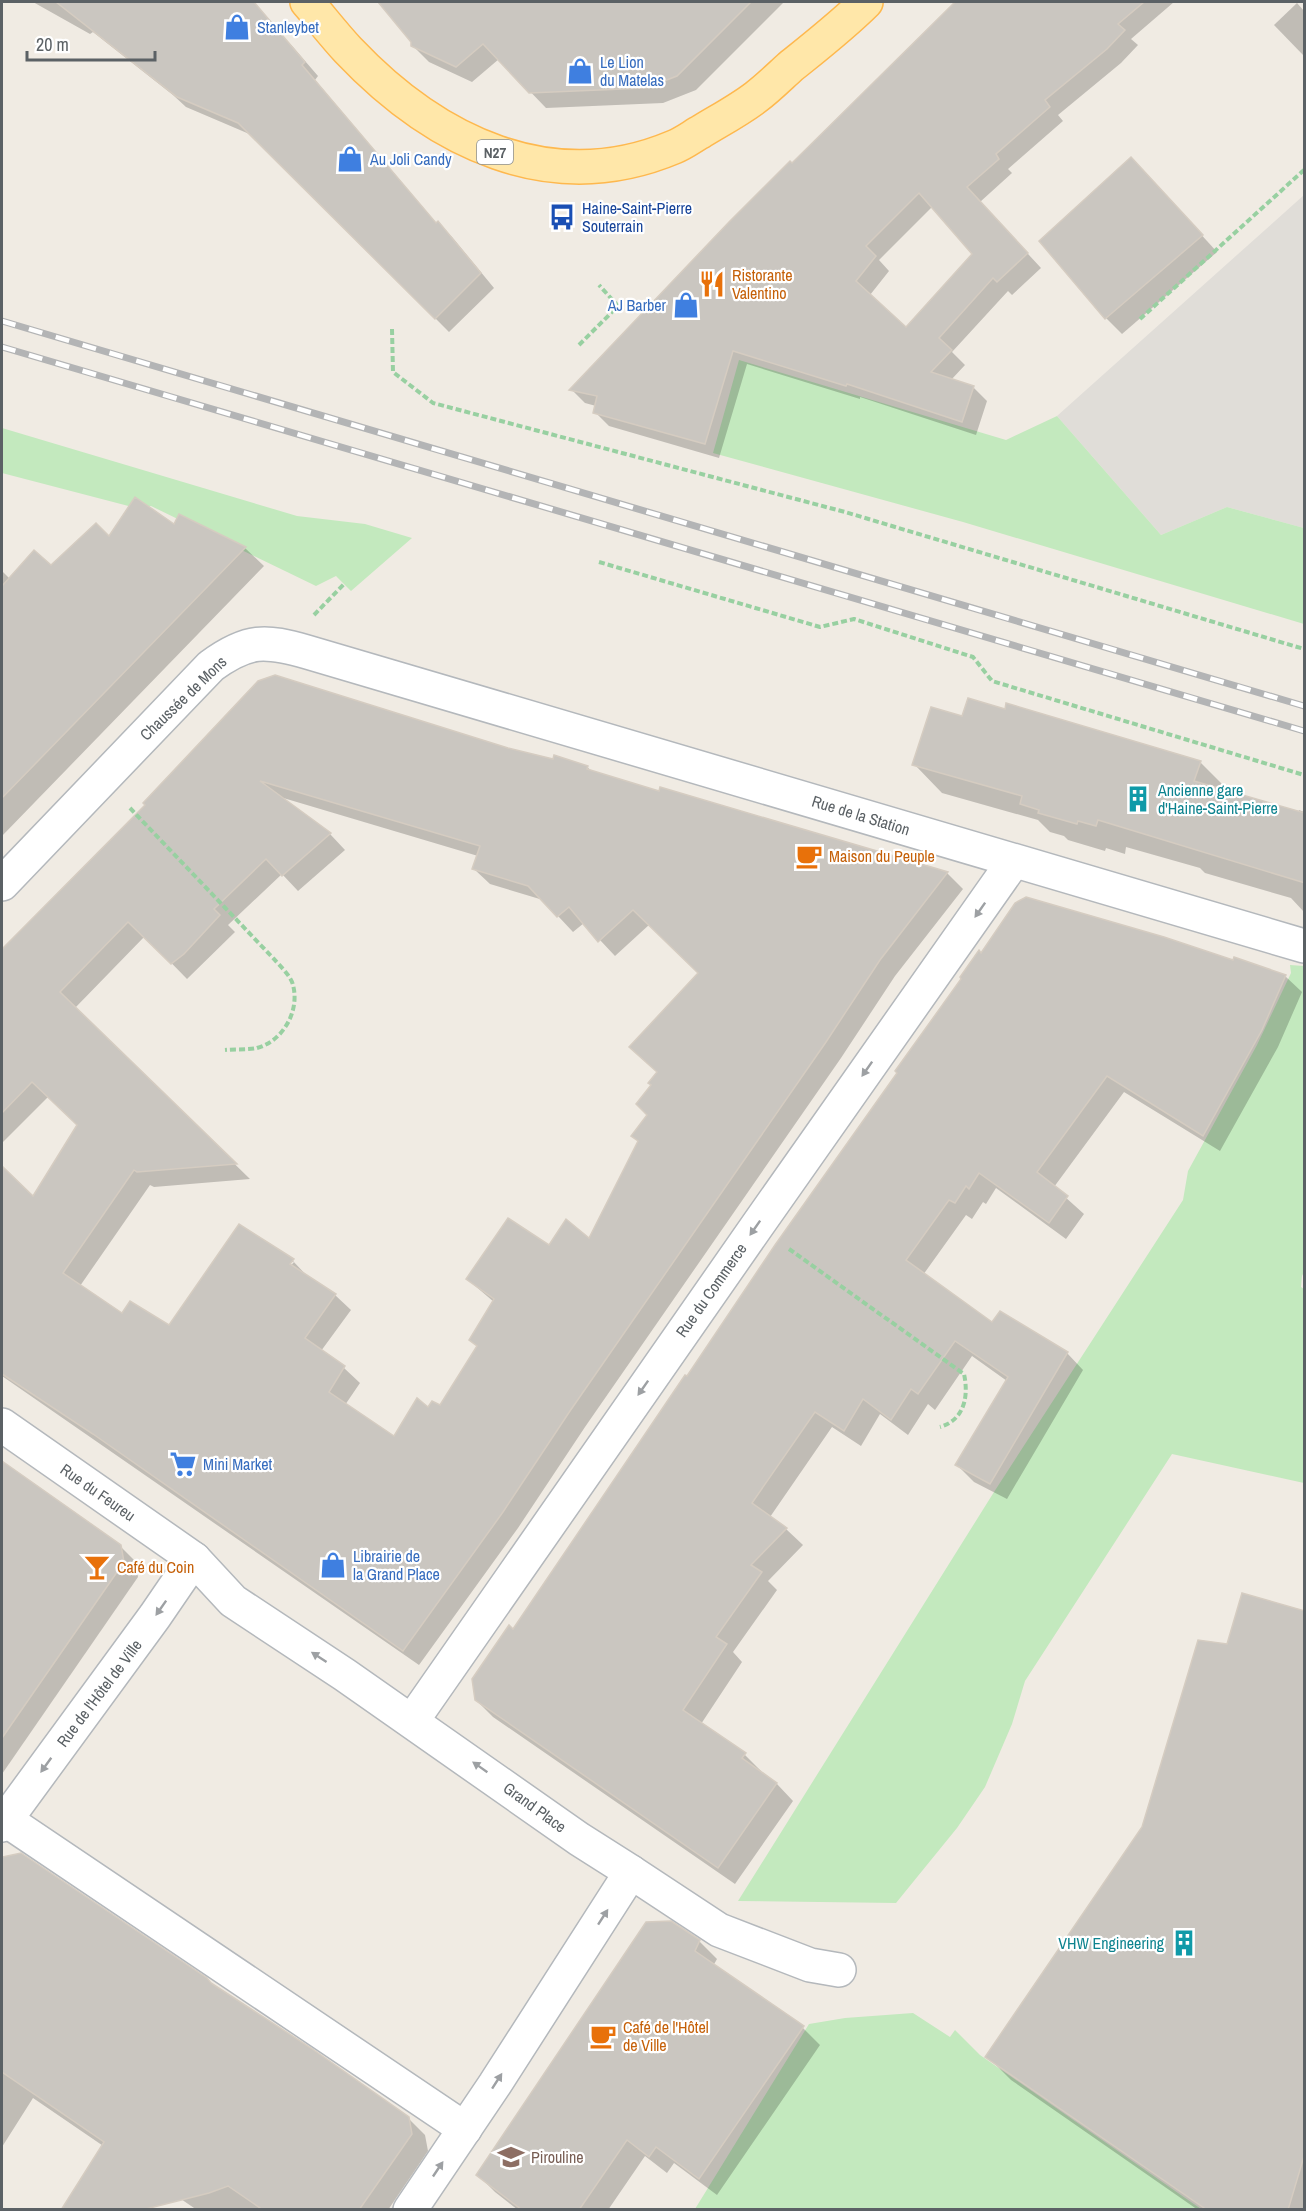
<svg xmlns="http://www.w3.org/2000/svg" width="1306" height="2211" viewBox="0 0 1306 2211" font-family="'Archivo Narrow',sans-serif">
<style>
.industrial{fill:#e0ddd8}
.green{fill:#c3e9be}
.shadow{fill:#0003;fill-rule:evenodd}
.building{fill:#cac6c0;stroke:#d5ccc1;stroke-width:1.5;fill-rule:evenodd}
.lines{fill:none;stroke-linecap:round;stroke-linejoin:round}
.minor-casing{stroke:#b4b8bc;stroke-width:36}
.major-casing{stroke:#feb84e;stroke-width:36}
.path{stroke:#98d0a1;stroke-width:4;stroke-dasharray:6 3;stroke-linecap:butt}
.minor{stroke:#fff;stroke-width:33}
.major{stroke:#ffe7a9;stroke-width:33}
.rail-casing{stroke:#b3b4b5;stroke-width:7}
.rail{stroke:#fff;stroke-width:4.5;stroke-dasharray:14;stroke-linecap:butt}
.oneway{fill:#9da0a3}
.labels{text-anchor:middle;dominant-baseline:central;stroke-width:4.5;stroke-linejoin:round;paint-order:stroke}
.shield{fill:#fff;stroke:#8c9093;stroke-width:1.5}
.shield-label{font-size:15px;font-weight:bold;fill:#5b6165}
.shop-label{font-size:16px;fill:#366cbe;stroke:#fff;text-anchor:start}
.transit-label{font-size:16px;fill:#164399;stroke:#fff;text-anchor:start}
.food-label{font-size:16px;fill:#c56008;stroke:#fff;text-anchor:start}
.street-label{font-size:16px;fill:#5b6165;stroke:#fff}
.culture-label{font-size:16px;fill:#0d838f;stroke:#fff;text-anchor:start}
.education-label{font-size:16px;fill:#785e54;stroke:#fff;text-anchor:start}
</style>
<rect width="100%" height="100%" fill="#f0ebe3"/>
<!-- industrial -->
<polygon class="industrial" points="1304,195 1304,528 1227,507 1161,535 1057,416"/>
<!-- green -->
<g class="green">
<polygon points="739,360 1006,440 1057,416 1161,535 1227,507 1304,528 1304,624 963,522 713,453"/>
<polygon points="2,428 297,516 365,524 412,538 351,591 336,576 316,586 151,506 140,509 2,473"/>
<polygon points="1290,965 1304,966 1304,1272 1302,1276 1301,1287 1304,1289 1304,1483 1172,1454 1025,1681 1012,1724 985,1787 957,1828 896,1903 738,1901 994,1492 1183,1200 1188,1171 1257,1045 1291,973"/>
<polygon points="913,2013 950,2037 955,2030 980,2055 1201,2209 695,2209 809,2024 845,2018"/>
</g>
<!-- shadow -->
<g class="shadow">
<polygon points="33,2 250,2 278,35 280,33 293,47 318,76 315,80 437,224 452,237 494,288 449,332 254,136 186,107 173,95 93,32 90,34"/>
<polygon points="379,2 784,2 696,90 663,103 546,108 499,59 472,82 429,62 413,46 413,41"/>
<path d="M956,2H1174L1131,39L1138,45L1121,63L1058,115L1063,121L1008,169L1012,173L980,202L1041,268L1012,295L1008,291L952,352L965,365L951,380L973,387L987,401L976,435L860,397V399L747,364L719,458L609,426L595,412L596,406L585,403L572,390ZM933,206L974,254L906,329L870,295L889,271L879,260Z"/>
<polygon points="1297,3 1304,11 1304,56 1274,25"/>
<polygon points="1147,175 1217,252 1122,334 1106,318"/>
<polygon points="175,526 245,548 264,566 2,836 2,571 10,579 51,567 109,538"/>
<path d="M275,676L508,749L554,761L555,757L587,767L593,772L660,793L661,789L947,873L963,889L895,976L841,1058L585,1427L518,1528L419,1665L2,1376V1167L33,1198L79,1125L49,1096L2,1143V951L147,805L145,803L259,682ZM280,797L478,856L474,869L490,884L543,900L573,932L584,923L615,956L650,924L700,973L632,1047L658,1073L650,1083L652,1085L638,1104L649,1115L633,1136L639,1142L590,1240L566,1222L549,1247L508,1220L467,1279L494,1302L470,1340L478,1347L440,1407L433,1403L429,1409L417,1400L394,1438L345,1405L360,1383L344,1368L321,1351L351,1310L335,1295L308,1277L293,1261L240,1226L170,1327L131,1303L122,1315L80,1286L150,1185L154,1187L250,1179L75,1008L145,936L187,979L235,932L228,925L282,874L298,891L345,850L330,834ZM290,1262H294L287,1270L285,1269Z"/>
<polygon points="963,718 1200,762 1228,790 1227,792 1298,813 1299,810 1304,812 1304,912 1291,898 1205,873 1200,868 1126,847 1125,854 1106,848 1105,851 1068,840 1064,836 1050,832 1038,820 942,793 914,764"/>
<polygon points="982,955 1234,962 1285,976 1302,992 1278,1047 1220,1151 1124,1092 1054,1187 1084,1214 1066,1239 996,1188 986,1204 983,1202 972,1219 966,1215 923,1275 992,1325 1067,1353 1083,1370 1007,1499 974,1482 957,1465 1007,1381 972,1356 935,1410 928,1404 908,1435 880,1414 861,1446 832,1427 770,1517 786,1529 803,1545 768,1581 777,1590 733,1652 742,1662 701,1724 745,1755 761,1771 760,1773 777,1784 793,1801 735,1884 493,1717 476,1700 513,1631"/>
<polygon points="2,1463 120,1546 135,1561 138,1577 2,1774"/>
<polygon points="1304,1613 1304,2210 1198,2210 1011,2080 987,2056 1144,1828 1229,1646"/>
<polygon points="8,1857 212,1985 408,2118 425,2135 428,2151 388,2210 197,2210 33,2098 2,2147 2,1867"/>
<polygon points="699,1941 717,1959 713,1966 803,2028 820,2045 717,2195 674,2163 667,2173 645,2156 608,2210 518,2210 495,2192 478,2175"/>
</g>
<!-- building -->
<g class="building">
<polygon points="56,2 254,2 305,62 302,65 436,223 438,221 481,273 435,319 238,123 177,97"/>
<polygon points="378,2 751,2 677,76 646,88 529,93 483,44 456,67 411,46 411,42"/>
<path d="M955,2H1144L1118,24L1125,30L1107,49L1045,100L1050,107L996,154L999,159L967,187L1028,253L997,282L993,278L939,338L952,350L931,372L974,386L962,422L847,384L846,386L733,351L705,444L593,413L597,396L569,390L729,222L790,161L792,163ZM919,193L972,254L906,327L856,281L876,256L866,246Z"/>
<polygon points="1131,157 1203,235 1105,319 1039,241"/>
<polygon points="135,497 174,524 179,514 246,547 2,798 2,586 34,550 51,565 96,523 109,536"/>
<path d="M275,675L508,748L553,759L554,755L588,766L587,769L659,791L660,787L948,872L880,960L826,1042L570,1411L503,1512L403,1651L93,1434L2,1374V1166L33,1196L77,1125L32,1082L2,1113V949L145,805L143,803L258,681ZM260,781L480,846L472,869L528,886L557,917L569,907L598,942L633,910L698,973L629,1047L657,1072L648,1083L651,1085L636,1104L647,1115L631,1136L638,1141L589,1238L566,1219L549,1245L508,1218L466,1279L494,1299L469,1340L477,1346L440,1405L432,1401L428,1407L417,1398L394,1436L329,1392L345,1366L305,1338L336,1294L290,1264L294,1259L239,1224L169,1325L130,1301L122,1313L63,1273L134,1170L137,1172L237,1164L60,992L128,922L171,964L184,954L220,915L214,909L266,859L282,876L331,833Z"/>
<polygon points="968,698 1005,709 1006,703 1201,761 1194,781 1305,813 1305,883 1098,820 1096,826 1078,821 1077,824 1038,813 1039,810 1020,804 1022,796 912,765 931,707 962,716"/>
<polygon points="1026,897 1164,937 1233,960 1234,957 1286,975 1262,1030 1203,1136 1107,1076 1037,1172 1068,1196 1049,1223 979,1173 969,1189 966,1186 955,1203 949,1200 906,1260 992,1322 1000,1311 1068,1352 990,1484 955,1465 1008,1377 955,1341 918,1394 911,1389 891,1420 863,1399 844,1431 815,1412 752,1503 787,1528 751,1565 762,1572 716,1637 727,1644 683,1710 746,1753 742,1758 777,1783 718,1868 475,1700 472,1679 509,1625 513,1629 685,1375 687,1376 775,1245 897,1073 895,1071 961,979 960,977 979,950 981,953 1015,903"/>
<polygon points="2,1461 121,1545 124,1562 2,1738"/>
<polygon points="1242,1593 1305,1611 1305,2153 1288,2210 1207,2210 985,2057 1142,1827 1198,1640 1227,1644"/>
<polygon points="21,1853 207,1978 211,1983 311,2048 409,2117 412,2134 359,2210 263,2210 228,2186 209,2193 142,2210 61,2210 104,2142 2,2072 2,1857"/>
<polygon points="671,1921 700,1940 695,1951 804,2026 699,2179 656,2147 649,2157 627,2140 579,2210 522,2210 476,2175 646,1922"/>
</g>
<g class="lines">
<!-- minor casing -->
<g class="minor-casing">
<g id="minor">
<path d="M2,884L211,666C248,639 265,640 307,652C640,750 972,850 1304,946"/>
<polyline points="2,1425 194,1559 233,1601 345,1675 579,1839 631,1872 495,2084 410,2210"/>
<polyline points="412,1721 757,1226 1013,862"/>
<polyline points="6,1820 465,2129"/>
<polyline points="2,1825 155,1616 194,1559"/>
<polyline points="631,1872 719,1930 810,1965 839,1970"/>
</g>
</g>
<!-- major casing -->
<g class="major-casing">
<path id="major" d="M307,2C321,18 334,35 348,50C435,142 551,199 674,147C684,143 693,136 702,131C720,120 739,110 756,97C768,88 779,77 790,67C816,46 843,25 866,2"/>
</g>
<!-- path -->
<g class="path">
<polyline points="1140,319 1304,170"/>
<polyline points="392,329 393,372 433,403 845,512 1304,649"/>
<polyline points="579,345 618,306 599,285"/>
<polyline points="599,562 820,627 854,619 973,657 992,681 1304,775"/>
<polyline points="314,615 344,584"/>
<path d="M130,808L274,959C280,966 291,976 293,985C300,1011 283,1041 257,1048C247,1050 235,1049 225,1050"/>
<path d="M789,1249L964,1374C969,1397 964,1420 940,1427"/>
</g>
<!-- minor -->
<use href="#minor" class="minor"/>
<!-- major -->
<use href="#major" class="major"/>
<!-- rail casing -->
<g class="rail-casing">
<g id="rail">
<polyline points="2,321 1304,706"/>
<polyline points="2,347 1304,731"/>
</g>
</g>
<!-- rail -->
<use href="#rail" class="rail"/>
</g>
<!-- one-way arrows -->
<defs><path id="oneway-solid" d="M-6-.8H1V-3.2L6.5 0L1 3.2V.8H-6Z" transform="scale(1.5)"/></defs>
<g class="oneway">
<use href="#oneway-solid" transform="translate(980 910) rotate(125)"/>
<use href="#oneway-solid" transform="translate(867 1069) rotate(125)"/>
<use href="#oneway-solid" transform="translate(755 1228) rotate(125)"/>
<use href="#oneway-solid" transform="translate(643 1388) rotate(125)"/>
<use href="#oneway-solid" transform="translate(161 1608) rotate(125)"/>
<use href="#oneway-solid" transform="translate(319 1657) rotate(-147)"/>
<use href="#oneway-solid" transform="translate(46 1765) rotate(126)"/>
<use href="#oneway-solid" transform="translate(480 1767) rotate(-145)"/>
<use href="#oneway-solid" transform="translate(603 1917) rotate(-57)"/>
<use href="#oneway-solid" transform="translate(497 2081) rotate(-57)"/>
<use href="#oneway-solid" transform="translate(438 2169) rotate(-56)"/>
</g>
<!-- icons -->
<defs>
<g id="shop-bare" transform="scale(2.07)"><path d="M-5-2.5h2.3a2.7 3.5 0 0 1 5.4 0H5L5.5 6h-11ZM-1.5-2.5h3a1.5 2.3 0 0 0-3 0Z" fill="#3f7fe0" stroke="#fff" stroke-width="2.5" paint-order="stroke"/></g>
<g id="bus-bare" transform="scale(2.07)"><path d="M-5-6H5V4H4V6H2V4H-2V6H-4V4H-5ZM-3.5-4V0h7V-4ZM-3.5 1.2v1.5H-2V1.2ZM2 1.2v1.5H3.5V1.2Z" fill="#1a4fb4" stroke="#fff" stroke-width="2.5" paint-order="stroke"/></g>
<g id="restaurant-bare" transform="scale(2.07)"><path d="M-5-6h1v4h1v-4h1v4h1v-4h1v5L-1.5 .5V6h-2V.5L-5-1ZM5-6V6H3V1.5H1.5Q1.5-4 5-6Z" fill="#e8710a" stroke="#fff" stroke-width="2.5" paint-order="stroke"/></g>
<g id="building-bare" transform="scale(2.07)"><path d="M-4-6H4V6H1V3H-1V6H-4ZM-2.5-4.3h1.7v1.8h-1.7ZM.8-4.3h1.7v1.8H.8ZM-2.5-1h1.7V.8h-1.7ZM.8-1h1.7V.8H.8Z" fill="#0f9aa8" stroke="#fff" stroke-width="2.5" paint-order="stroke"/></g>
<g id="cafe-bare" transform="scale(2.07)"><path d="M-5.5-4.5H6V0H3Q3 3.5 0 3.5H-2.5Q-5.5 3.5-5.5 0ZM3-3.2v2h1.7v-2ZM-6 4.5H4V6H-6Z" fill="#e8710a" stroke="#fff" stroke-width="2.5" paint-order="stroke"/></g>
<g id="supermarket-bare" transform="scale(2.07)"><path d="M-6-5.5h2.5l.6 2H6L4.5 2H-2.5L-4.4-4H-6ZM-1.5 3.2a1.3 1.3 0 1 0 .1 0ZM3 3.2a1.3 1.3 0 1 0 .1 0Z" fill="#3f7fe0" stroke="#fff" stroke-width="2.5" paint-order="stroke"/></g>
<g id="bar-bare" transform="scale(2.07)"><path d="M-6-5H6L.8 .8V4.5H3.5V6h-7V4.5H-.8V.8Z" fill="#e8710a" stroke="#fff" stroke-width="2.5" paint-order="stroke"/></g>
<g id="school-bare" transform="scale(2.07)"><path d="M0-5L7-2L0 1L-7-2ZM-4 1L0 2.5L4 1V4Q0 6-4 4Z" fill="#8d6e63" stroke="#fff" stroke-width="2.5" paint-order="stroke"/></g>
</defs>
<g fill-rule="evenodd">
<use href="#shop-bare" x="237" y="27"/>
<use href="#shop-bare" x="580" y="71"/>
<use href="#shop-bare" x="350" y="159"/>
<use href="#bus-bare" x="562" y="217"/>
<use href="#restaurant-bare" x="712" y="284"/>
<use href="#shop-bare" x="686" y="305"/>
<use href="#building-bare" x="1138" y="799"/>
<use href="#cafe-bare" x="809" y="856"/>
<use href="#supermarket-bare" x="183" y="1464"/>
<use href="#shop-bare" x="333" y="1565"/>
<use href="#bar-bare" x="97" y="1567"/>
<use href="#building-bare" x="1184" y="1943"/>
<use href="#cafe-bare" x="603" y="2036"/>
<use href="#school-bare" x="511" y="2157"/>
</g>
<g class="labels">
<!-- shield labels -->
<rect class="shield" x="477" y="140" width="36" height="24" rx="4.5"/>
<g class="shield-label">
<text x="495" y="152">N27</text>
</g>
<!-- shop labels -->
<g class="shop-label">
<text x="257" y="27">Stanleybet</text>
<text x="600" y="62">Le Lion<tspan x="600" dy="18">du Matelas</tspan></text>
<text x="370" y="159">Au Joli Candy</text>
<text x="666" y="305" text-anchor="end">AJ Barber</text>
<text x="203" y="1464">Mini Market</text>
<text x="353" y="1556">Librairie de<tspan x="353" dy="18">la Grand Place</tspan></text>
</g>
<!-- transit labels -->
<g class="transit-label">
<text x="582" y="208">Haine-Saint-Pierre<tspan x="582" dy="18">Souterrain</tspan></text>
</g>
<!-- food labels -->
<g class="food-label">
<text x="732" y="275">Ristorante<tspan x="732" dy="18">Valentino</tspan></text>
<text x="829" y="856">Maison du Peuple</text>
<text x="117" y="1567">Café du Coin</text>
<text x="623" y="2027">Café de l'Hôtel<tspan x="623" dy="18">de Ville</tspan></text>
</g>
<!-- street labels -->
<g class="street-label">
<text transform="translate(183 698) rotate(-44)">Chaussée de Mons</text>
<text transform="translate(861 815) rotate(17)">Rue de la Station</text>
<text transform="translate(711 1290) rotate(-55)">Rue du Commerce</text>
<text transform="translate(98 1492) rotate(35)">Rue du Feureu</text>
<text transform="translate(99 1693) rotate(-53)">Rue de l'Hôtel de Ville</text>
<text transform="translate(535 1807) rotate(36)">Grand Place</text>
</g>
<!-- culture labels -->
<g class="culture-label">
<text x="1158" y="790">Ancienne gare<tspan x="1158" dy="18">d'Haine-Saint-Pierre</tspan></text>
<text x="1164" y="1943" text-anchor="end">VHW Engineering</text>
</g>
<!-- education labels -->
<g class="education-label">
<text x="531" y="2157">Pirouline</text>
</g>
</g>
<!-- border -->
<rect width="1306" height="2211" fill="none" stroke="#5b6165" stroke-width="6"/>
<!-- scale -->
<path d="M27 51v9h128v-9" fill="none" stroke="#5b6165" stroke-width="3"/>
<text x="36" y="51" font-size="18" fill="#5b6165" stroke="#ffffff" stroke-width="4.5" paint-order="stroke">20 m</text>
</svg>
